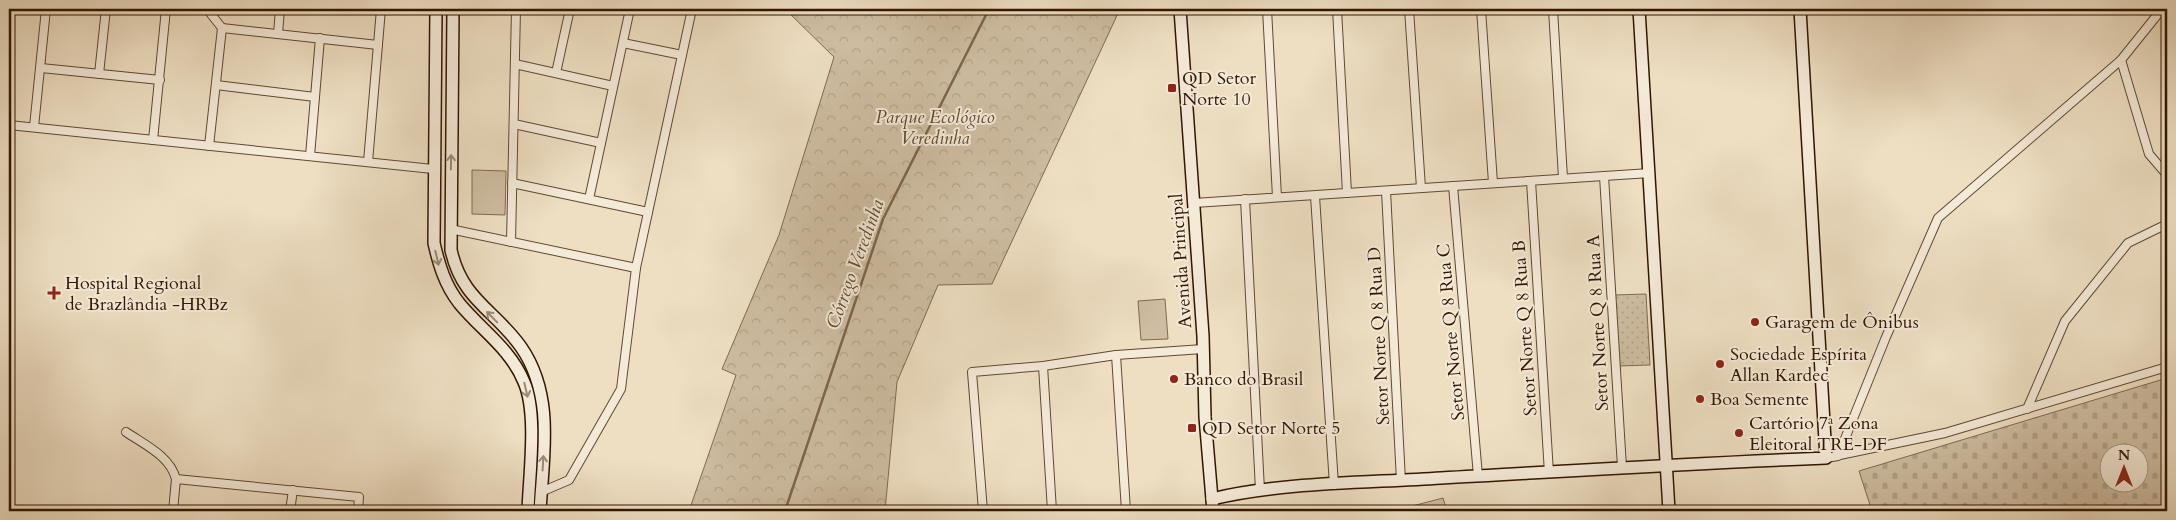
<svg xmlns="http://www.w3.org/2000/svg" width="2176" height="520" viewBox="0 0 2176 520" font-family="Cardo,serif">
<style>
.green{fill:url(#green-dots);stroke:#806951}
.forest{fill:url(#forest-crowns);stroke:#806951}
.cemetery{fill:url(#cemetery-stones);stroke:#806951;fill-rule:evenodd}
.pitch{fill:#cebda2;stroke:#806951}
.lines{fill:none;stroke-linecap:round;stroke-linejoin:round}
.stream{stroke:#7c654d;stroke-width:2.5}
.street-casing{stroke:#614831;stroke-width:10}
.secondary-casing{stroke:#321500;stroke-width:14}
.street{stroke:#f4ead8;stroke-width:8}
.secondary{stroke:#f4ead8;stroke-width:11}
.oneway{stroke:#9d8a77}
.poi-dot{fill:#8f2418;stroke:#f4ead8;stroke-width:2}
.labels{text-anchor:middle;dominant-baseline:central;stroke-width:4;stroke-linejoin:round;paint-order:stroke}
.poi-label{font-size:18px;fill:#321500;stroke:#f4ead8;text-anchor:start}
.park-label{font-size:18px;font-style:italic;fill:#614731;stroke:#f4ead8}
.street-label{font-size:18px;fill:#321500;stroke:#f4ead8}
.water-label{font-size:19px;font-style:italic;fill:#644a34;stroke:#f4ead8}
</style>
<defs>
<pattern id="green-dots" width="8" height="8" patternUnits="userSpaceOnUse" patternTransform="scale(1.25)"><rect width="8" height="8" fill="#cebda2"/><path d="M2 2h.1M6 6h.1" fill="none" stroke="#b1a28a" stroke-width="1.8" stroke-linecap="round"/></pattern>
<pattern id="forest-crowns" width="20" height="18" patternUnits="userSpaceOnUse" patternTransform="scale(1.25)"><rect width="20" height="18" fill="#cebda2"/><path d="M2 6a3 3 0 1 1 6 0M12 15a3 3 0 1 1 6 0" fill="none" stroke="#b1a28a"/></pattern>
<pattern id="cemetery-stones" width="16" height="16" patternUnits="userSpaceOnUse" patternTransform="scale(1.25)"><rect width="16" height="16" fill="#cebda2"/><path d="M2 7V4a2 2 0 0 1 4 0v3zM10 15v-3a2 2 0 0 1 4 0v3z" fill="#b1a28a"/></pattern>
</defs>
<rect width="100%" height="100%" fill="#eedfc3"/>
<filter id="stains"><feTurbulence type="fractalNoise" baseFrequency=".004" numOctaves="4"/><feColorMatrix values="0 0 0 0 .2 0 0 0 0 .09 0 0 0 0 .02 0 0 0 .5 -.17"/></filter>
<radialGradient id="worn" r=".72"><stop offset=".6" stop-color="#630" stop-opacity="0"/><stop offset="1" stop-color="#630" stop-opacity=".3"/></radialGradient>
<!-- green -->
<polygon class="green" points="1646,294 1650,365 1617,366 1614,295"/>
<!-- forest -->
<polygon class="forest" points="785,9 1120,9 992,284 938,285 897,382 885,511 689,511 736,375 722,369 779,235 834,57"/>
<!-- cemetery -->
<path class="cemetery" d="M2167,378V511H1872L1859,471ZM2108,452H2138V482H2108Z"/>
<!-- pitch -->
<g class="pitch">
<polygon points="472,170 506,171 505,215 472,214"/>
<polygon points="1165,299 1168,339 1141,340 1138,301"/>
<polygon points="1443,498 1447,511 1393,511"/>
</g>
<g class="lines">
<!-- stream -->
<polyline class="stream" points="785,511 883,219 989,9"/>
<!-- street casing -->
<g class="street-casing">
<g id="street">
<polyline points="207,9 222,28"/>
<polyline points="1267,9 1277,197"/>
<polyline points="1337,9 1347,193"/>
<polyline points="1409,9 1421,188"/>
<polyline points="1481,9 1493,183"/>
<polyline points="1553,9 1563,178"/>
<polyline points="222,28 378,45"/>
<polyline points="278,34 280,9"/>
<polyline points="623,43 682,55"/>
<polyline points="2121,60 2149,154 2167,175"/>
<polyline points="515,64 613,86"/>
<polyline points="41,68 160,80"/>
<polyline points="556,73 570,9"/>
<polyline points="99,74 106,9"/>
<polyline points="216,85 315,97"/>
<polyline points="514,124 601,143"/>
<polyline points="9,125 433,169"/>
<polyline points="34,127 46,9"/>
<polyline points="153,140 166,9"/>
<polyline points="209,146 222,28"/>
<polyline points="310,156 320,38"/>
<polyline points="368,162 381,9"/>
<polyline points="1604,176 1622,467"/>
<polyline points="1531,181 1549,473"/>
<polyline points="512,183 648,212"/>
<polyline points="1453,186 1478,476"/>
<polyline points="1386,191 1401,481"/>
<polyline points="1315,196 1334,485"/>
<polyline points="589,199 630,9"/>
<polyline points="1245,199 1260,490"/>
<polyline points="1194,203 1650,173"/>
<polyline points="450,229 636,268"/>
<polyline points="511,242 516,9"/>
<polyline points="1116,355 1126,511"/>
<polyline points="1043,366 1052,511"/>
<polyline points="2027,409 2065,321 2128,243 2167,224"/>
<path d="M126,432C145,445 170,456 176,479"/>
<polyline points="1835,456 1945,433 2167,367"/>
<polyline points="1826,458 1838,456 1886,337 1938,218 2121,60 2162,9"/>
<polyline points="541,492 569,480 621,389 636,268 692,9"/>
<polyline points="173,511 176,479 359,497 358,511"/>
<polyline points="290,511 293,490"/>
<polyline points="983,511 972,372 1043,366 1116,355 1203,349"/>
</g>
</g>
<!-- secondary casing -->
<g class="secondary-casing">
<g id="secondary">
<path d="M436,9L434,243C439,265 445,285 459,303C481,330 510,348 524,382C538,414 529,476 528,511"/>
<path d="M453,9L451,250C462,300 495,310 521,347C555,396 543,456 540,511"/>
<polyline points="1180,9 1203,336 1205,417 1213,511"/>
<polyline points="1639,9 1669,511"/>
<path d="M1212,499C1282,482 1368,483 1441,478C1569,471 1698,463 1826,458L1800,9"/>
</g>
</g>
<!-- street -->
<use href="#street" class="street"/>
<!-- secondary -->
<use href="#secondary" class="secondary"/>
</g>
<!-- one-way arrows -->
<defs><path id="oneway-shaft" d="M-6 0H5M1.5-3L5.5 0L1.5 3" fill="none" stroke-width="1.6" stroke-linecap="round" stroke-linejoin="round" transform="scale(1.25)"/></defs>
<g class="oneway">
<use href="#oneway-shaft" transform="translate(451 162) rotate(-89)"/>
<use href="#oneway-shaft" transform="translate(437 258) rotate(77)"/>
<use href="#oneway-shaft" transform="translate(492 317) rotate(-134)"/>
<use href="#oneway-shaft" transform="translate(526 390) rotate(77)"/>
<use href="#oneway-shaft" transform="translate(543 463) rotate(-87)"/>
</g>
<!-- markers -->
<g class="poi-dot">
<rect x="1167" y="83" width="10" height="10" rx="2.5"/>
<path d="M51.5 285.5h5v5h5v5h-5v5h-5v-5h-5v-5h5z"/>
<circle cx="1755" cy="322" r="5"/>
<circle cx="1720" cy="364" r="5"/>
<circle cx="1174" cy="379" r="5"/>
<circle cx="1700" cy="399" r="5"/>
<rect x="1187" y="423" width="10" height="10" rx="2.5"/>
<circle cx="1739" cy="433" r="5"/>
</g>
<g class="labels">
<!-- poi labels -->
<g class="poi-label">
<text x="1182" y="78">QD Setor<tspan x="1182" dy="21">Norte 10</tspan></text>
<text x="65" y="283">Hospital Regional<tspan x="65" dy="21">de Brazlândia -HRBz</tspan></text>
<text x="1765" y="322">Garagem de Ônibus</text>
<text x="1730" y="354">Sociedade Espírita<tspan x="1730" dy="21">Allan Kardec</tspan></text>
<text x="1184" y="379">Banco do Brasil</text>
<text x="1710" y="399">Boa Semente</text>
<text x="1749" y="423">Cartório 7ª Zona<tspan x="1749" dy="21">Eleitoral TRE-DF</tspan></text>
<text x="1202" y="428">QD Setor Norte 5</text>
</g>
<!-- park labels -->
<g class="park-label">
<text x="935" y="117">Parque Ecológico<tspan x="935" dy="21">Veredinha</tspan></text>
</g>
<!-- street labels -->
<g class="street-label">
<text transform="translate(1181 261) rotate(-94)">Avenida Principal</text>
<text transform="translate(1598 323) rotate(-93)">Setor Norte Q 8 Rua A</text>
<text transform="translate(1525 328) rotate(-94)">Setor Norte Q 8 Rua B</text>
<text transform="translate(1451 332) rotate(-95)">Setor Norte Q 8 Rua C</text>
<text transform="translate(1379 336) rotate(-93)">Setor Norte Q 8 Rua D</text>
</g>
<!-- water labels -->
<g class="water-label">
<text transform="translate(855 264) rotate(-70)">Córrego Veredinha</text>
</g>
</g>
<!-- margin -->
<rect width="2176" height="520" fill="none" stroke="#eedfc3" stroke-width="30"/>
<rect x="10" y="10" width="2156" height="500" fill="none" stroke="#321500" stroke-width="2.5"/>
<rect x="15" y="15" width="2146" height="490" fill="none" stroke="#321500"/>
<!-- north arrow -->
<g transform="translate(2124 468)"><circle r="24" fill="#f4ead8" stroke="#a69582"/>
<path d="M0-4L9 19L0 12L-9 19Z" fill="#8f2418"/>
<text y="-8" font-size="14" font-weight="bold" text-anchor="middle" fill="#321500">N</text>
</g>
<rect width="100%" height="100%" filter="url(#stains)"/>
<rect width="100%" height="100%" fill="url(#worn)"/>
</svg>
